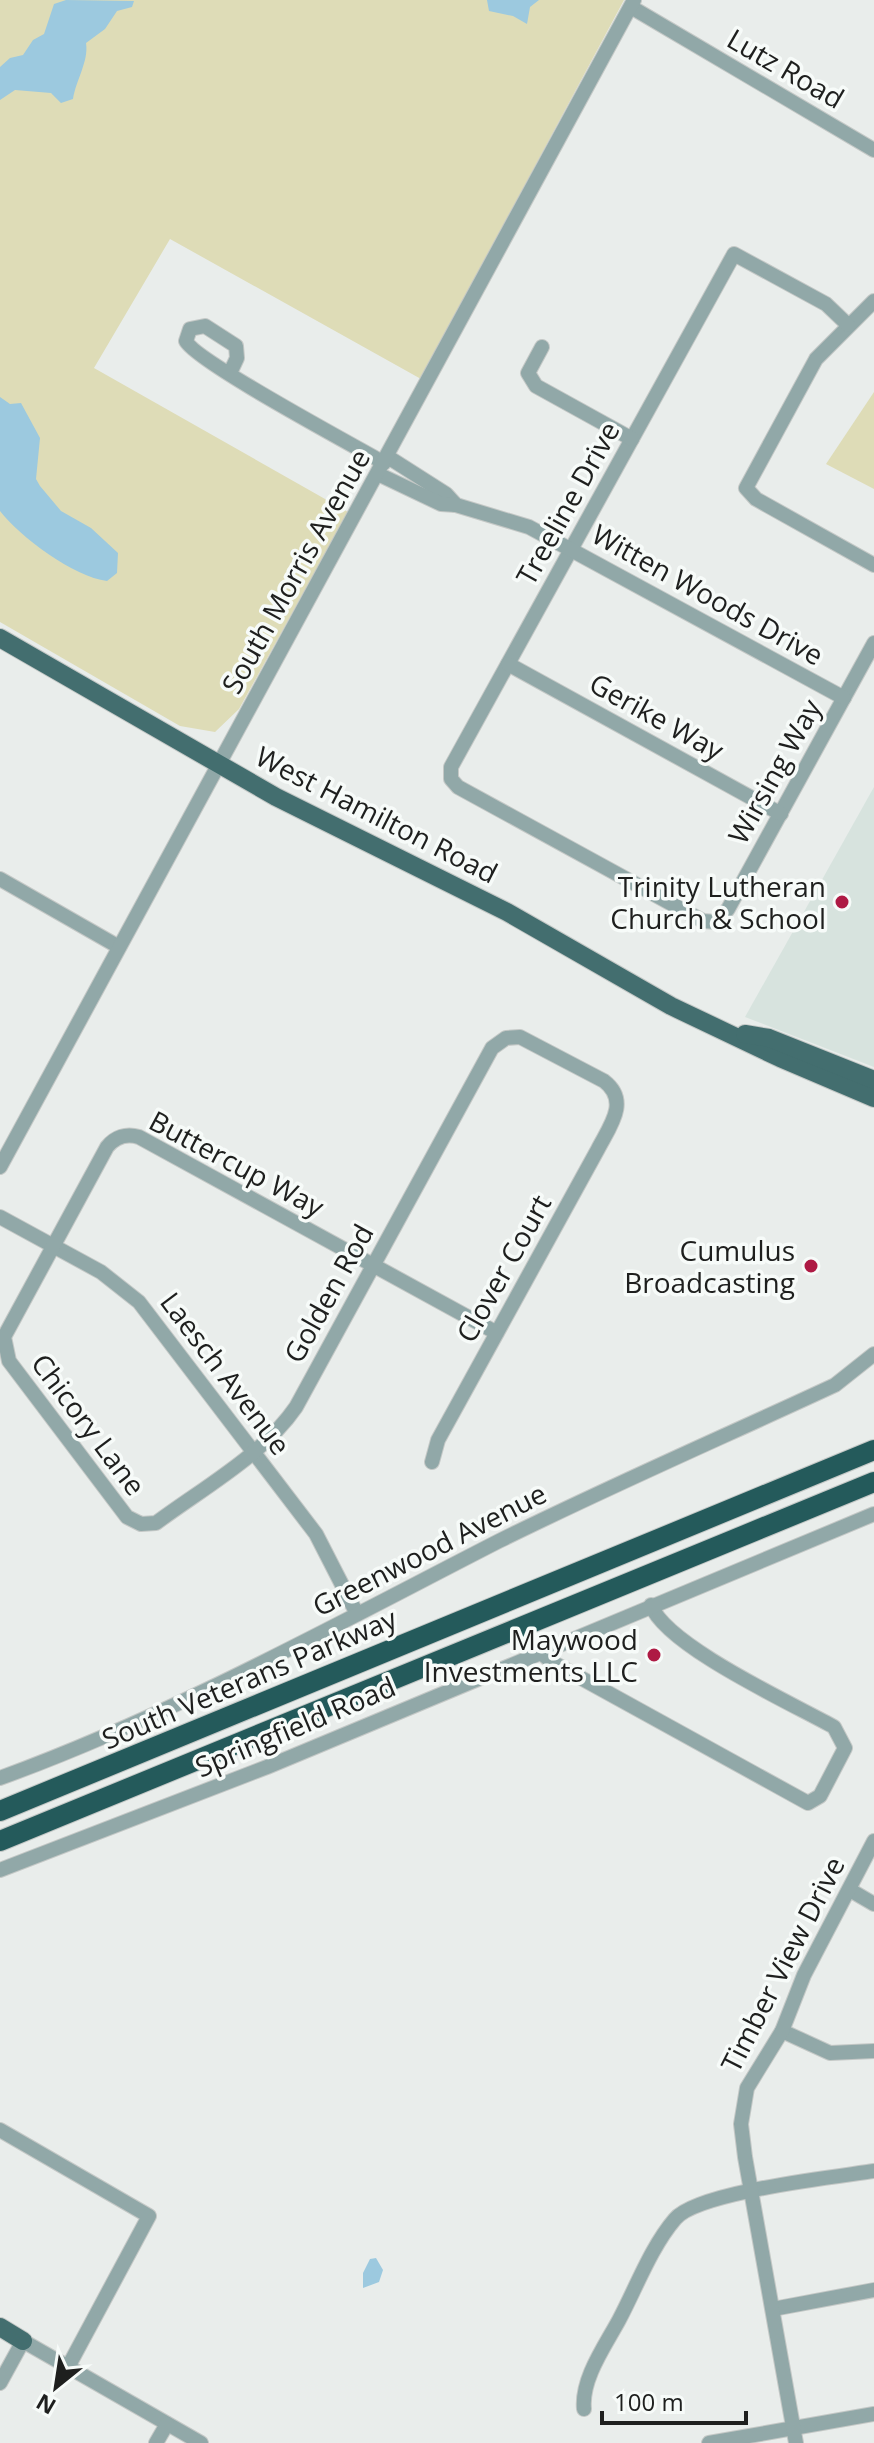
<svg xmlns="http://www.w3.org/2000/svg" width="874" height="2443" viewBox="0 0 874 2443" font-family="'Open Sans',sans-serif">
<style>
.built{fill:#d7e3de}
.green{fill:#dedcb7}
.water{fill:#9cc9df}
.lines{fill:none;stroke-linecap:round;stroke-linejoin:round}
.minor-casing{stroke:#c4c8c6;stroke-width:16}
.major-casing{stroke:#c4c8c6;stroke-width:20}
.highway-casing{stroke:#c4c8c6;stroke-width:22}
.minor{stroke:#91a8a8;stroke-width:14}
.major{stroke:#436e6f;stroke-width:18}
.highway{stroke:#245a5b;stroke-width:20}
.poi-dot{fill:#ae1a44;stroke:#f7fbf9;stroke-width:3}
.labels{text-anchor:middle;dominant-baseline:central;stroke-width:7;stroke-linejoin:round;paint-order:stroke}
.street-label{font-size:28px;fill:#1e1f1e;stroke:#f7fbf9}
.poi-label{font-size:28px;fill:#1e1f1e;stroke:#f7fbf9;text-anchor:end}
</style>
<rect width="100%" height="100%" fill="#e9edeb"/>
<!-- built -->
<polygon class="built" points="874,787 874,1067 745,1017"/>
<!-- green -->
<g class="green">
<polygon points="0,0 624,0 421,379 170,239 94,368 348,512 239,709 215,732 180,726 0,622"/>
<polygon points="874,392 874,489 826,464"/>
</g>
<!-- water -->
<g class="water">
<path d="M66,0L134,1L132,7L117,11L105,29L86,43C89,61 76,80 73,99L61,103L51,93L15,90L0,100V67L10,58L23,55L33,40L44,34L54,4Z"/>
<polygon points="487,0 539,0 530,7 527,24 513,16 489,11"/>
<path d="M0,397L10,404L21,403L40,438L36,479L40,486L61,511L91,528L118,553L117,573L107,581C74,577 20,537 0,511Z"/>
<polygon points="376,2258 383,2270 379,2282 363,2288 363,2273 370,2259"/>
</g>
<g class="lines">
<!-- minor casing -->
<g class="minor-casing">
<g id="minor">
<polyline points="631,7 874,150"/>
<polyline points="874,301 816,359 746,488 756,499 874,565"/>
<polyline points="848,325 826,304 734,254 451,767 451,779 458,787 703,921 716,922 728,909 874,643"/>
<polyline points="542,347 528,373 536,386 632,439"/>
<path d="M230,373L237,358L236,346L205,326L190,329L186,341C195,361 355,446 384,463"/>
<polyline points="388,457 446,494 456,505"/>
<polyline points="378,474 441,504 456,505 529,527 844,698"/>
<polyline points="508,664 781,814"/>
<polyline points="0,879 119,947"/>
<polyline points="0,1167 634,0"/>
<polyline points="0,1217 101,1272 139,1302 316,1534 357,1614"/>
<path d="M432,1462L438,1440L598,1149C610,1126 630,1101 604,1081L520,1037L506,1038L492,1048L296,1407C263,1455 203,1488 156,1523L141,1524L127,1517L9,1361L4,1337L107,1147C115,1137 126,1133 139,1137L497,1333"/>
<path d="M540,1652L552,1662L808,1803L820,1796L845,1748L834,1727C793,1704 666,1646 651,1605"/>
<path d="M0,1778C173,1715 335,1625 499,1541C610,1486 723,1437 835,1385L874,1354"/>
<polyline points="0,1870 267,1767 874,1514"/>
<polyline points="850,1890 874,1904"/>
<polyline points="782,2031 830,2053 874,2051"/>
<polyline points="0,2130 149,2216 68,2367"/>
<polyline points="773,2309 874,2290"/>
<polyline points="0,2383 23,2341 201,2443"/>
<path d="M584,2409C581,2379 605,2346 619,2320C636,2288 651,2247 675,2219C697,2192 835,2177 874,2171"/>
<polyline points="156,2443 167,2424"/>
<polyline points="709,2443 874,2414"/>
<polyline points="796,2443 745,2157 741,2124 747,2088 782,2031 804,1975 874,1841"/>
</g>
</g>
<!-- major casing -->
<g class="major-casing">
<g id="major">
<polyline points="0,638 276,797 507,912 671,1006 780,1058 874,1098"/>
<polyline points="745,1034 769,1038 874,1080"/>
<polyline points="0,2327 23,2341"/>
</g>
</g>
<!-- highway casing -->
<g class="highway-casing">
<g id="highway">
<polyline points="0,1811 874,1450"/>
<polyline points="0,1841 874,1482"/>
</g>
</g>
<!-- minor -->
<use href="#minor" class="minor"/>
<!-- major -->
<use href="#major" class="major"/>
<!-- highway -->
<use href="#highway" class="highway"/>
</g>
<!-- markers -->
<g class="poi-dot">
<circle cx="842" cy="902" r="8"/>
<circle cx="811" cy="1266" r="8"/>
<circle cx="654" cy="1655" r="8"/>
</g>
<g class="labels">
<!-- street labels -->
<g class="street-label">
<text transform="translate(786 68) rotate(30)">Lutz Road</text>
<text transform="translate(567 503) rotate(-61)">Treeline Drive</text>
<text transform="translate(295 571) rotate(-61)">South Morris Avenue</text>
<text transform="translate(708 594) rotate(29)">Witten Woods Drive</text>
<text transform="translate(657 716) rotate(29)">Gerike Way</text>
<text transform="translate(774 771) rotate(-61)">Wirsing Way</text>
<text transform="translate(377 814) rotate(27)">West Hamilton Road</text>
<text transform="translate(237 1163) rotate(28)">Buttercup Way</text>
<text transform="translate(503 1268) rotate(-61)">Clover Court</text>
<text transform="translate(328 1293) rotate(-61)">Golden Rod</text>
<text transform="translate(226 1373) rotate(53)">Laesch Avenue</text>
<text transform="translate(89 1424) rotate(53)">Chicory Lane</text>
<text transform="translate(429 1549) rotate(-27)">Greenwood Avenue</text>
<text transform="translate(249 1678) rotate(-23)">South Veterans Parkway</text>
<text transform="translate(295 1726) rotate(-23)">Springfield Road</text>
<text transform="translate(782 1964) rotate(-63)">Timber View Drive</text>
</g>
<!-- poi labels -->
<g class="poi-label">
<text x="826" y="886">Trinity Lutheran<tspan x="826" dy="32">Church &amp; School</tspan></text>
<text x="795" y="1250">Cumulus<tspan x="795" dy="32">Broadcasting</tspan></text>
<text x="638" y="1639">Maywood<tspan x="638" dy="32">Investments LLC</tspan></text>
</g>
</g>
<!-- north arrow -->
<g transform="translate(56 2387) rotate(210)" stroke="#f7fbf9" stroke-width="6" paint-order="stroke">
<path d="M0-6L14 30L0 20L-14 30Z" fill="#1e1f1e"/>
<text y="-12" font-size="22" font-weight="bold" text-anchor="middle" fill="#1e1f1e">N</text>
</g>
<!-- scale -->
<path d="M602 2411v12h144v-12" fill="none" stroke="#1e1f1e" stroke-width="4"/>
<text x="614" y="2411" font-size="24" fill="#1e1f1e" stroke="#f7fbf9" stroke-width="6" paint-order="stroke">100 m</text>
</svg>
